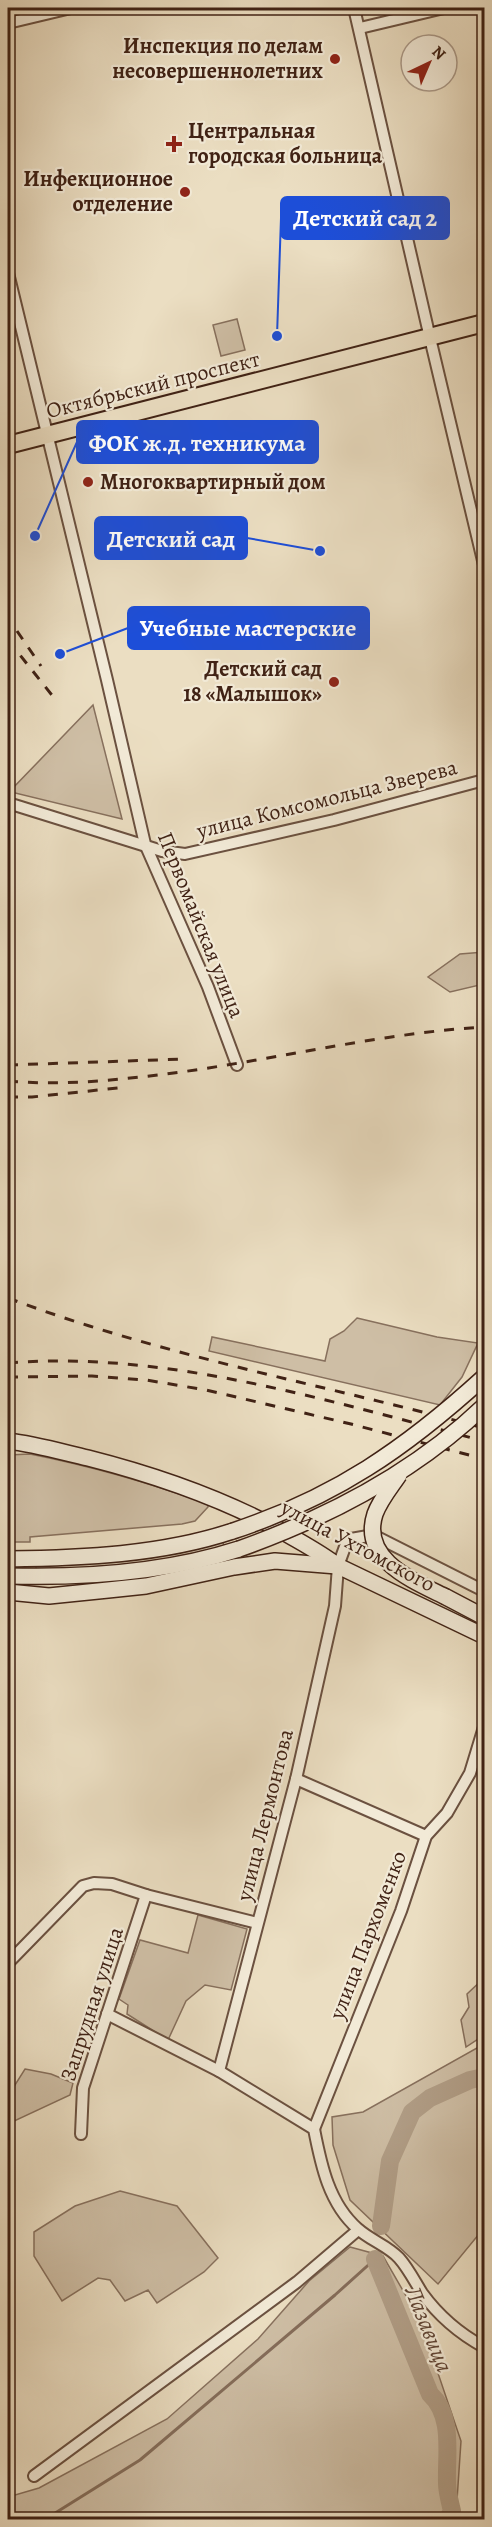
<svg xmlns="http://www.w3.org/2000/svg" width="492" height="2527" viewBox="0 0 492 2527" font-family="Alegreya,serif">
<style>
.green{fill:#cebea5;stroke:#87705d;stroke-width:1.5}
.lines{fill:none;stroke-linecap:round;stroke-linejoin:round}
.stream{stroke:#846c59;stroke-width:3}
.river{stroke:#b19e87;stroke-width:18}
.street-casing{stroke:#6b5140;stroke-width:14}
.secondary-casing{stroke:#402215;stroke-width:18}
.primary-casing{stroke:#402215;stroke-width:20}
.street{stroke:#f2ead7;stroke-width:10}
.secondary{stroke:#f2ead7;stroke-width:15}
.primary{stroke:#ebdec2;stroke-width:16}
.rail{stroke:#402215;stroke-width:3;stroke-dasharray:10 10;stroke-linecap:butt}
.secondary-bridge-casing{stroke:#402215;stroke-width:18;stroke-linecap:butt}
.secondary-bridge{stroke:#f2ead7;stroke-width:15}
.poi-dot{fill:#8f2418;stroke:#f2ead7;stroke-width:2}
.labels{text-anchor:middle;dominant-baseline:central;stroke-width:4.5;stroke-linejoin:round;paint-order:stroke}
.poi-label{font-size:22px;font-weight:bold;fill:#402215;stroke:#f2ead7;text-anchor:end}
.street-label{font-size:22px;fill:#402215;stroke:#f2ead7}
.water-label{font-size:24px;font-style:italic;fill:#624737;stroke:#f2ead7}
.leader{fill:none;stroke:#1d4ed8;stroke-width:2}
.callout-dot{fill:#1d4ed8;stroke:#f2ead7;stroke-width:2}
.callout{fill:#1d4ed8;stroke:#1d4ed8;stroke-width:2}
.callout-label{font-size:24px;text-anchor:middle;font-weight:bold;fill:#fff}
</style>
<rect width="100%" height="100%" fill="#ebdec2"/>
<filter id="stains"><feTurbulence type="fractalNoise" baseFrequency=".00333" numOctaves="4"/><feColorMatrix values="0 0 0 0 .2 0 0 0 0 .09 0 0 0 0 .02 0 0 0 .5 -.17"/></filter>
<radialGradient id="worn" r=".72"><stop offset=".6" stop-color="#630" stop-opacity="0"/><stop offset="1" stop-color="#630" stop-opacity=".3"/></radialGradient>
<!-- green -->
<g class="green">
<polygon points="237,319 245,350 221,356 213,325"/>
<polygon points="93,705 122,819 11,792 12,789"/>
<polygon points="484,952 484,984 450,992 428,977 460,954"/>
<polygon points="357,1318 437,1337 478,1343 462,1377 440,1405 209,1351 212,1337 325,1361 330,1339 344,1331"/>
<path d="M30,1454C91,1466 150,1483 208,1504V1507L195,1521L182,1524L30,1537V1542H8V1455Z"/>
<path d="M223,1542L224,1546C163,1564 100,1567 36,1570V1566C100,1564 160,1556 223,1542Z"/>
<polygon points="198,1915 247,1929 231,1990 205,1985 186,2001 168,2040 127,2014 128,2005 119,1999 140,1940 188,1953"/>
<polygon points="484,1978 484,2035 466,2047 461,2020 469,2007 467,1994"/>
<polygon points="484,2044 484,2228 438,2284 350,2200 333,2145 332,2117 363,2112"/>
<polygon points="25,2069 51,2074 73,2083 70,2095 14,2121 8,2131 8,2096"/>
<polygon points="120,2191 177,2206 218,2258 204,2272 157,2303 148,2290 125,2301 110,2280 98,2278 62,2301 34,2256 34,2232 75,2206"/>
<polygon points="350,2247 383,2256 420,2320 461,2441 456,2515 453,2519 8,2519 8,2497 39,2488 167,2419 258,2339 309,2281"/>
</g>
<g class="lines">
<!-- stream -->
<g class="stream">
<polyline points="484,2022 480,2042 484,2068"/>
<polyline points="44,2520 140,2460 335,2295 375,2259"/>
</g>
<!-- river -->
<g class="river">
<polyline points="381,2226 390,2161 412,2112 430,2098 470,2080 484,2077"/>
<path d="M375,2259L430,2394C454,2416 446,2454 447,2483C447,2492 450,2502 452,2511L447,2520"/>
</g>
<!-- street casing -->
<g class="street-casing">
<g id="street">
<polyline points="354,8 430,338 484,565"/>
<polyline points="8,23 71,8"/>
<polyline points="360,28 444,8"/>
<polyline points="8,273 107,680 145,844 208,987 237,1065"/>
<polyline points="8,803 162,851 185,854 334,820 484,780"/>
<polyline points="296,1779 426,1836"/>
<polyline points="8,1963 83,1886 94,1883 112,1884 146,1895 257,1923"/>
<path d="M107,2014L219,2071L314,2129C321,2165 329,2204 358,2229C370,2240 388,2246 399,2258C408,2268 415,2282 422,2293C438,2315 460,2334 484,2347"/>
<polyline points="219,2071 296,1779 335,1606 338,1566 346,1544 351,1539 368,1536 379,1538 484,1591"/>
<polyline points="314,2129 401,1911 426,1836 447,1813 470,1773 484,1727"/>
<polyline points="81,2134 83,2088 146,1895"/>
<polyline points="34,2476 297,2282 358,2230"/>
</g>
</g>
<!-- secondary casing -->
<g class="secondary-casing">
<g id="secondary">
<path d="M8,1441C34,1444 62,1452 88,1458C155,1475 219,1497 280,1530C300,1542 320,1552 338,1566L484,1636"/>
<path d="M8,1559C82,1558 161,1555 233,1531"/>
<path d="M8,1576C85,1578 165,1573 239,1549"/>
<polyline points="8,1592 49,1596 108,1590 146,1586 234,1567 275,1561 337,1566"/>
<polyline points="446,1597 484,1617"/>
</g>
</g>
<!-- primary casing -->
<g class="primary-casing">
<polyline id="primary" points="8,445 484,323"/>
</g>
<!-- street -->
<use href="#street" class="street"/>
<!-- secondary -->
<use href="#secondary" class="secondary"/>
<!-- primary -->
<use href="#primary" class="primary"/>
<!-- rail -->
<g class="rail">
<polyline points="17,631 41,666"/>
<polyline points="8,640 55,699"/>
<polyline points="8,1065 186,1059"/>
<path d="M8,1081C52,1085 96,1082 140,1077C256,1065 368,1034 484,1027"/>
<polyline points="8,1097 32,1097 127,1087"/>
<path d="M8,1298C162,1356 325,1385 484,1428"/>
<path d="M8,1363C167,1350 331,1402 484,1441"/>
<polyline points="8,1377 92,1376 146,1380 206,1390 351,1424 484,1459"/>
</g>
<!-- secondary-bridge casing -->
<g class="secondary-bridge-casing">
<g id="secondary-bridge">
<path d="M399,1475C391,1487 380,1500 375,1514C360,1560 414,1581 446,1597"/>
<path d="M233,1531C335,1497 405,1449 484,1377"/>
<path d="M239,1549C329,1517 415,1472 484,1406"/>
</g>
</g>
<!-- secondary-bridge -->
<use href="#secondary-bridge" class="secondary-bridge"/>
</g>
<!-- markers -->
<g class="poi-dot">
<circle cx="335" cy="59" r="6"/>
<path d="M171 135h6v6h6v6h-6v6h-6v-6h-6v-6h6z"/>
<circle cx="185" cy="192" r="6"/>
<circle cx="88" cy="482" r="6"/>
<circle cx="334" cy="682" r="6"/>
</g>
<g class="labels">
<!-- poi labels -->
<g class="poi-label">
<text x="323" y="46">Инспекция по делам<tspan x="323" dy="25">несовершеннолетних</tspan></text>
<text x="188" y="131" text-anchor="start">Центральная<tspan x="188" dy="25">городская больница</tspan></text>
<text x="173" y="179">Инфекционное<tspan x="173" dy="25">отделение</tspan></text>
<text x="100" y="482" text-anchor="start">Многоквартирный дом</text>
<text x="322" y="669">Детский сад<tspan x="322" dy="25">18 «Малышок»</tspan></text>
</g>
<!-- street labels -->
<g class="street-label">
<text transform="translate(153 385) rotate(-14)">Октябрьский проспект</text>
<text transform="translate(327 799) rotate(-14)">улица Комсомольца Зверева</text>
<text transform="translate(201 925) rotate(68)">Первомайская улица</text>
<text transform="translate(358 1546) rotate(28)">улица Ухтомского</text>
<text transform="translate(265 1815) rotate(-76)">улица Лермонтова</text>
<text transform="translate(368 1935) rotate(-69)">улица Пархоменко</text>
<text transform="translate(92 2004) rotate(-72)">Запрудная улица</text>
</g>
<!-- water labels -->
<g class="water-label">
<text transform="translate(429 2329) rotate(68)">Лазавица</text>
</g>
</g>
<!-- callouts -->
<path class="leader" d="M277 336L281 218M35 536L77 442M320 551L247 538M60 654L128 628"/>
<g class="callout-dot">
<circle cx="277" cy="336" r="6"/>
<circle cx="35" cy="536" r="6"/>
<circle cx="320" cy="551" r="6"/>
<circle cx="60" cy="654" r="6"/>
</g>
<g class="callout">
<rect x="281" y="197" width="168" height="42" rx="6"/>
<rect x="77" y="421" width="241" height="42" rx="6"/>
<rect x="95" y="517" width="152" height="42" rx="6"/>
<rect x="128" y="607" width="241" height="42" rx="6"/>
</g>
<g class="callout-label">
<text x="365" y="226">Детский сад 2</text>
<text x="197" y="451">ФОК ж.д. техникума</text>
<text x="171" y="547">Детский сад</text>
<text x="248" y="636">Учебные мастерские</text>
</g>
<!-- margin -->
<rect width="492" height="2527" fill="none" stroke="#ebdec2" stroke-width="30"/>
<rect x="9" y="9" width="474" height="2509" fill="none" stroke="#402215" stroke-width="3"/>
<rect x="15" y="15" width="462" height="2497" fill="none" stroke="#402215" stroke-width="1.5"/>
<!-- north arrow -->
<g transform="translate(429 63) rotate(44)"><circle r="28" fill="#f2ead7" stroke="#ab9a89" stroke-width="1.5"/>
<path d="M0-4.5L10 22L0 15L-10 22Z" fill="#8f2418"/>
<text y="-9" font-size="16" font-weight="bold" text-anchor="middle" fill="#402215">N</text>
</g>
<rect width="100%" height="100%" filter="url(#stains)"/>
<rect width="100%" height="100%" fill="url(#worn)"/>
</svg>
